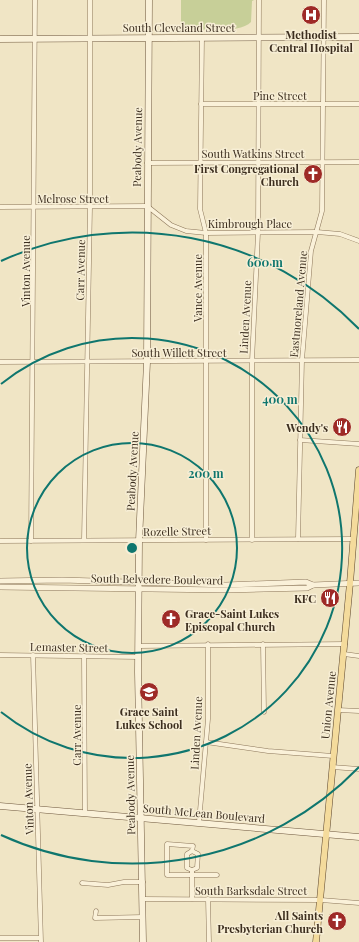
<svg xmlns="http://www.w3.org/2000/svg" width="359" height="942" viewBox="0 0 359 942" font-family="'Playfair Display',serif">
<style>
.garden{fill:#c7cf98}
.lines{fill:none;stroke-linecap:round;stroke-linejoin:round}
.minor-casing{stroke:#8c765a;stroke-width:5}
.tertiary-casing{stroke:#8c765a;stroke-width:6}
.secondary-casing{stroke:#6e573d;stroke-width:7}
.primary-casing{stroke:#5a442e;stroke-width:7}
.minor{stroke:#faf1d9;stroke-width:4}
.tertiary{stroke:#faf1d9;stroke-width:5}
.secondary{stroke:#faf1d9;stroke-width:6}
.primary{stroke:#f4db9c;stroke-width:6}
.ring{fill:none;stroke:#0f766e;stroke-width:2}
.labels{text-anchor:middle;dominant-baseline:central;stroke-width:3;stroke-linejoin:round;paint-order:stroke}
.street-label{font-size:11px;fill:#3c2e1f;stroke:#f7eed5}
.poi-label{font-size:11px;font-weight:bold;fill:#3c2e1f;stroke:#f7eed5;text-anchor:end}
.centre{fill:#0f766e;stroke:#f7eed5;stroke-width:2}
.ring-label{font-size:12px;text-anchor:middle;font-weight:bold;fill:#0f766e;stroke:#f7eed5;stroke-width:3;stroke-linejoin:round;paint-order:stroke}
</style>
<rect width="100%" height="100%" fill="#f0e5c5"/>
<!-- garden -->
<path class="garden" d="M181,0H254L252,1L251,22C240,34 198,29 181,29Z"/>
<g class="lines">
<!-- minor casing -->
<g class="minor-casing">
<g id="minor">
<polyline points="202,37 200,209 206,233 206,540"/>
<polyline points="201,104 359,104"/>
<polyline points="147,163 359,162"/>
<polyline points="0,207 147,206 171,225 186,231 206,233 317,232 340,234 359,241"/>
<polyline points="0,362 359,360"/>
<polyline points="300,440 359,444"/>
<polyline points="298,539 302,360 311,251 322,211 324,0"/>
<polyline points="84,540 90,207 90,0"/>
<polyline points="252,540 252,361 258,233 259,0"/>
<polyline points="0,541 354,539"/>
<polyline points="31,541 35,0"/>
<polyline points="263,644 264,712"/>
<polyline points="139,646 345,644"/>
<polyline points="344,654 359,656"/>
<polyline points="0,655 138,657"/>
<polyline points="33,655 41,942"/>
<polyline points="84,656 85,813"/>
<polyline points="338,710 359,711"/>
<polyline points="206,742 268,751 333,756"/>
<polyline points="332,767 359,769"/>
<polyline points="199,822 208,719 208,644"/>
<polyline points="192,870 187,868 187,854 192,851 193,846 167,844 167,875 217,875"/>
<polyline points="82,883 108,885 124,882 143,882"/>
<polyline points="142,899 321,900 359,903"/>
<polyline points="192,899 192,870 197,868 198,854 192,851"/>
<polyline points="208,899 209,942"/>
<polyline points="96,911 95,918 143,917"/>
<polyline points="0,938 40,938"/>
</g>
</g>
<!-- tertiary casing -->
<g class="tertiary-casing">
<g id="tertiary">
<polyline points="0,581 62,580 226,585 306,582 313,585"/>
<polyline points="0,587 226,590 307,588 313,585 359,583"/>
</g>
</g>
<!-- secondary casing -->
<g class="secondary-casing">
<g id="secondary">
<polyline points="0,39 359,37"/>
<polyline points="0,806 359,837"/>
<polyline points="143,942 138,672 139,541 147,362 149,0"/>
</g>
</g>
<!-- primary casing -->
<g class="primary-casing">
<polyline id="primary" points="316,942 350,583 359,470"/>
</g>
<!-- minor -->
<use href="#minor" class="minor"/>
<!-- tertiary -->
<use href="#tertiary" class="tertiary"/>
<!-- secondary -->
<use href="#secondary" class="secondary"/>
<!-- primary -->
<use href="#primary" class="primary"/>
</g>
<!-- distance rings -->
<g class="ring">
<circle cx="132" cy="548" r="105"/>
<path d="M1 384A210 210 0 1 1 1 712"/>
<path d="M359 767A315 315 0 0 1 1 835M1 261A315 315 0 0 1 359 329"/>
</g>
<!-- icons -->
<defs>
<g id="hospital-disc" transform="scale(1)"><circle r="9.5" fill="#9e2a27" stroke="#f7eed5"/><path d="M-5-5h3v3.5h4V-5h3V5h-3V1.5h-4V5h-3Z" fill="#fff"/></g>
<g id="church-disc" transform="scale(1)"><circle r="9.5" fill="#9e2a27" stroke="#f7eed5"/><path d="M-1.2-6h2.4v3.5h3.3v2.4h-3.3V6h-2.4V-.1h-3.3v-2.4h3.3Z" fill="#fff"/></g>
<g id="restaurant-disc" transform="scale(1)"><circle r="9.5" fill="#9e2a27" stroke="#f7eed5"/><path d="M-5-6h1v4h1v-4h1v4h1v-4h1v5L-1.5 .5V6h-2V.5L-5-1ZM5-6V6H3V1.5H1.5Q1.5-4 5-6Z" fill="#fff"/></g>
<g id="school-disc" transform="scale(1)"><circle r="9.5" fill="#9e2a27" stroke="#f7eed5"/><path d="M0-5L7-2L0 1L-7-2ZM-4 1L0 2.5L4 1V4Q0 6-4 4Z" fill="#fff"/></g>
</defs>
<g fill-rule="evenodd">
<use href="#hospital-disc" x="311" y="15"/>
<use href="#church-disc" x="313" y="174"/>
<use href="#restaurant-disc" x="342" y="427"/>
<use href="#restaurant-disc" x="330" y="598"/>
<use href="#church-disc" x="171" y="619"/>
<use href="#school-disc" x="149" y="692"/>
<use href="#church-disc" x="337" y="921"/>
</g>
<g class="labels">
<!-- street labels -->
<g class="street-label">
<text x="179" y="27">South Cleveland Street</text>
<text x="280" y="95">Pine Street</text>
<text transform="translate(137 147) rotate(-89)">Peabody Avenue</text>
<text x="253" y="153">South Watkins Street</text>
<text x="73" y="198">Melrose Street</text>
<text x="250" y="223">Kimbrough Place</text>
<text transform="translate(80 270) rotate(-89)">Carr Avenue</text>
<text transform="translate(25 271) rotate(-90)">Vinton Avenue</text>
<text transform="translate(197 288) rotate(-90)">Vance Avenue</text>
<text transform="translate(298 304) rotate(-85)">Eastmoreland Avenue</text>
<text transform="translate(245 317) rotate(-87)">Linden Avenue</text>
<text x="179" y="352">South Willett Street</text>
<text transform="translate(132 471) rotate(-87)">Peabody Avenue</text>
<text transform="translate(177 531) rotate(-1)">Rozelle Street</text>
<text transform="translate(157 579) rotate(1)">South Belvedere Boulevard</text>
<text transform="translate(69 647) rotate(1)">Lemaster Street</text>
<text transform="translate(328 705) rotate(-84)">Union Avenue</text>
<text transform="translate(196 733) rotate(-87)">Linden Avenue</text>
<text transform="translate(76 735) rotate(-90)">Carr Avenue</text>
<text transform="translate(130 795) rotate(-91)">Peabody Avenue</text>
<text transform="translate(28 799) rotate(-92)">Vinton Avenue</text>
<text transform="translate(204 813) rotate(5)">South McLean Boulevard</text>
<text x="251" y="890">South Barksdale Street</text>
</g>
<!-- poi labels -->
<g class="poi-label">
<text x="311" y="34" text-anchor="middle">Methodist<tspan x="311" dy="13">Central Hospital</tspan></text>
<text x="299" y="168">First Congregational<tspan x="299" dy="13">Church</tspan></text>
<text x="328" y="427">Wendy's</text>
<text x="316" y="598">KFC</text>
<text x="185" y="613" text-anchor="start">Grace-Saint Lukes<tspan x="185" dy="13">Episcopal Church</tspan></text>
<text x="149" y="711" text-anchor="middle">Grace Saint<tspan x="149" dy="13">Lukes School</tspan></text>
<text x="323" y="915">All Saints<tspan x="323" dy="13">Presbyterian Church</tspan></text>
</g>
</g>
<circle cx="132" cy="548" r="6" class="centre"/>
<g class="ring-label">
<text x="265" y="267">600 m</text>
<text x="280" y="404">400 m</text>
<text x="206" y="478">200 m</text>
</g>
</svg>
